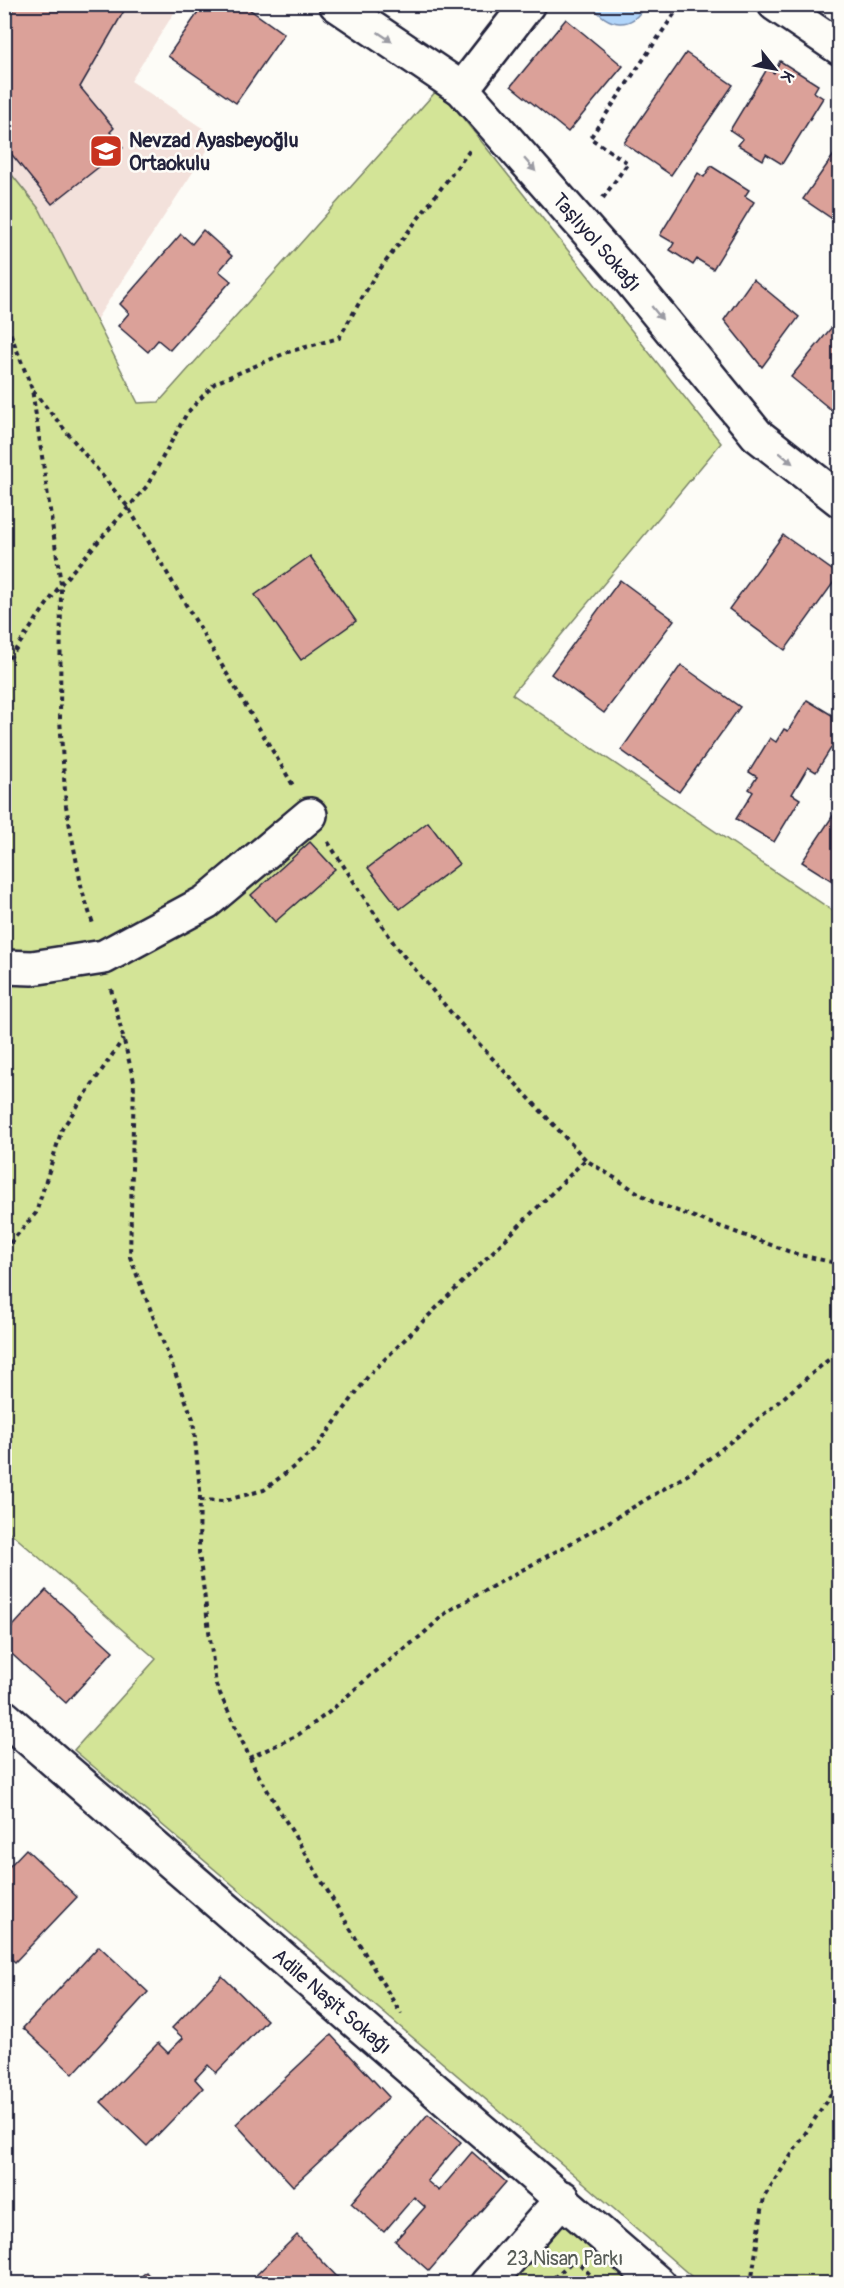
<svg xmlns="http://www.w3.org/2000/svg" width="844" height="2288" viewBox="0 0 844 2288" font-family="Pangolin,sans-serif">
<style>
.built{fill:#f3e1db}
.green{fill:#d3e497;stroke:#7a8369;stroke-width:1.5}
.water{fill:#b1d5fa;stroke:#788dae;stroke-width:1.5}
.building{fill:#dba199;stroke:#22223b;stroke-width:1.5}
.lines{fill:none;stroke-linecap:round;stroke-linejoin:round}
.minor-casing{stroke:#22223b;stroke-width:38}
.path{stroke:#22223b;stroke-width:4;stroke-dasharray:4.5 4.5;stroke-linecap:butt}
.minor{stroke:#fdfcf7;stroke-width:33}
.oneway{fill:#9a9aa2}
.labels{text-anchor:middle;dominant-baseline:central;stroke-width:5;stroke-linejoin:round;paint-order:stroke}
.poi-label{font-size:20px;font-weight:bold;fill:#22223b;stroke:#fdfcf7;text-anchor:start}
.street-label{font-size:20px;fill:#22223b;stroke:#fdfcf7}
.park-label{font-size:20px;fill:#575c57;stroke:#fdfcf7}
</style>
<rect width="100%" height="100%" fill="#fdfcf7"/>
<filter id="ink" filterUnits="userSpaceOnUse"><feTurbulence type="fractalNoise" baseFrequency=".0167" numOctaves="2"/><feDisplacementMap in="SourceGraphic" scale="12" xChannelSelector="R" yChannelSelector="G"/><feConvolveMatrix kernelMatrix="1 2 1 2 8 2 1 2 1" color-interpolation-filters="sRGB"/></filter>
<g filter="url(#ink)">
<!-- built -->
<polygon class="built" points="5,5 179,5 131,81 216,137 96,320 40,210 5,165"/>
<!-- green -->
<g class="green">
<polygon points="439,88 721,443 512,694 839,915 839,2283 699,2283 590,2188 74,1750 156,1659 5,1528 4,165 40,210 138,403 159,402"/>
<polygon points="564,2220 634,2284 509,2284"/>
</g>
<!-- water -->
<path class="water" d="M593,5H644C634,31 605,27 593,5Z"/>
<!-- building -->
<g class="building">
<polygon points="16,4 128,4 80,87 114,128 110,132 123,148 52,204 4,145 4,69 7,67 4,66 4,33 10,25 5,22"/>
<polygon points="204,4 242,4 284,34 236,103 168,56"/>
<polygon points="566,19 623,66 568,132 511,86"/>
<polygon points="686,53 733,85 671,175 624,143"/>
<polygon points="780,61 818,85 814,92 823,98 782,164 766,154 763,160 738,145 743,139 730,130 767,69 774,73"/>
<polygon points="840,146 840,224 803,199"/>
<polygon points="711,166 749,190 745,196 754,202 713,269 697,259 693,265 670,250 674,243 660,235 698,173 704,177"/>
<polygon points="203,230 232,256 219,271 231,281 170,350 158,340 148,352 118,326 129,313 120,304 181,234 192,244"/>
<polygon points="753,279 799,317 762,367 724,320"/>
<polygon points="840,317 840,417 791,377"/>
<polygon points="783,535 839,575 785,650 729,609"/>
<polygon points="310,556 356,621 301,660 255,595"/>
<polygon points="620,580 674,620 604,713 551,674"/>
<polygon points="681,665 740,707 679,792 621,750"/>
<polygon points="807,700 840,720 840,734 816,772 808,767 792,794 800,799 774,842 736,819 753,792 749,789 757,777 749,772 770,738 776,742 784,729 788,731"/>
<polygon points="840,805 840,886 802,862"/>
<polygon points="428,822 459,864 400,909 368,868"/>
<polygon points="310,842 335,869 275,922 251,895"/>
<polygon points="46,1590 113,1651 66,1703 4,1647 4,1636"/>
<polygon points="26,1849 77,1897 15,1962 4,1953 4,1872"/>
<polygon points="99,1946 148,1992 73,2074 23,2028"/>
<polygon points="222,1976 267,2020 216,2073 208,2065 195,2079 203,2088 147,2146 101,2102 158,2043 168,2053 183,2038 172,2028"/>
<polygon points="331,2035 389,2097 293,2186 236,2124"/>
<polygon points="428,2114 461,2142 427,2181 439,2191 472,2152 506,2182 429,2271 395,2241 425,2207 414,2197 384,2232 351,2203"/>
<polygon points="297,2235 344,2284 247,2284"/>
<polygon points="146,2272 156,2284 133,2284"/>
</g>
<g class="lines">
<!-- minor casing -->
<g class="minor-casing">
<g id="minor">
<path id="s1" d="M336,4L462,89L628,277L757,435L840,500"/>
<polyline points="775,4 840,48"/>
<polyline points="462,89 528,4"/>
<polyline points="4,967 32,968 104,957 206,902 310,815"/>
<path id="s2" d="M4,1717L659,2284"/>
<polyline points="487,2284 563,2198"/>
</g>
</g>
<!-- path -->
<g class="path">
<polyline points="603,198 628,163 590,138 681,4"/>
<polyline points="4,317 32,389 61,584 60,719 66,806 82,890 93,924"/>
<polyline points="33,391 128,507 294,787"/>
<polyline points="4,666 61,584 147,486 187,413 215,383 288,352 339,338 374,277 470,150"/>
<polyline points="328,842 397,948 459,1022 586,1160 653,1202 796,1254 840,1264"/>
<polyline points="111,989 134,1081 130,1257 193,1419 200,1490 199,1553 216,1685 256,1771 401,2014"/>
<polyline points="4,1250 36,1213 62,1129 123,1039"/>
<polyline points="200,1500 223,1501 264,1490 315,1450 369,1375 586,1159"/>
<polyline points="249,1758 298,1735 328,1713 370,1676 422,1635 448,1611 600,1527 692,1472 738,1436 840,1350"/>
<polyline points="547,2284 575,2259 599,2284"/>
<polyline points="751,2284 764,2197 840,2080"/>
</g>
<!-- minor -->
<use href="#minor" class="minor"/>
</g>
<!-- one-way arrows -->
<defs><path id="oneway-solid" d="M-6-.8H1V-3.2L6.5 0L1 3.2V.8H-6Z" transform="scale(1.5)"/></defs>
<g class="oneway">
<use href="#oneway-solid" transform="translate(385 37) rotate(34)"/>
<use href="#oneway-solid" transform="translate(530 165) rotate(49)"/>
<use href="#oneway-solid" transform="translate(657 313) rotate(51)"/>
<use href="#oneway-solid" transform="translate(786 458) rotate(39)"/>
</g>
</g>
<!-- icons -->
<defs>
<g id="school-square" transform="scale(1.725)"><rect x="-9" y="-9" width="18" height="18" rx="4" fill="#c8321e" stroke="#fdfcf7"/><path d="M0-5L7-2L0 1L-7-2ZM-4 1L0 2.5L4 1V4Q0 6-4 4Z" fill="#fff"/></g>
</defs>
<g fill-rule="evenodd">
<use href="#school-square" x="106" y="151"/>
</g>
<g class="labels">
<!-- poi labels -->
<g class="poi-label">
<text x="129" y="140">Nevzad Ayasbeyoğlu<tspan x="129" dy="23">Ortaokulu</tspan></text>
</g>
<!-- street labels -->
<g class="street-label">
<text stroke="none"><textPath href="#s1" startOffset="356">Taşlıyol Sokağı</textPath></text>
<text stroke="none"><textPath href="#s2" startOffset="434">Adile Naşit Sokağı</textPath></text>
</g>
<!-- park labels -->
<g class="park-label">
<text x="565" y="2258">23 Nisan Parkı</text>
</g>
</g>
<!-- margin -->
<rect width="844" height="2288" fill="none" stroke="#fdfcf7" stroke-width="24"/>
<rect x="12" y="12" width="820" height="2264" fill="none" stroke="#22223b" stroke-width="2" filter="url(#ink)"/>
<!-- north arrow -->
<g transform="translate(775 69) rotate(121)" stroke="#fdfcf7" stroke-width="4.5" paint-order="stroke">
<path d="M0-4.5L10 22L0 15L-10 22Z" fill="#22223b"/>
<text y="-9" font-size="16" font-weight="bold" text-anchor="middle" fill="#22223b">K</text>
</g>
</svg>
